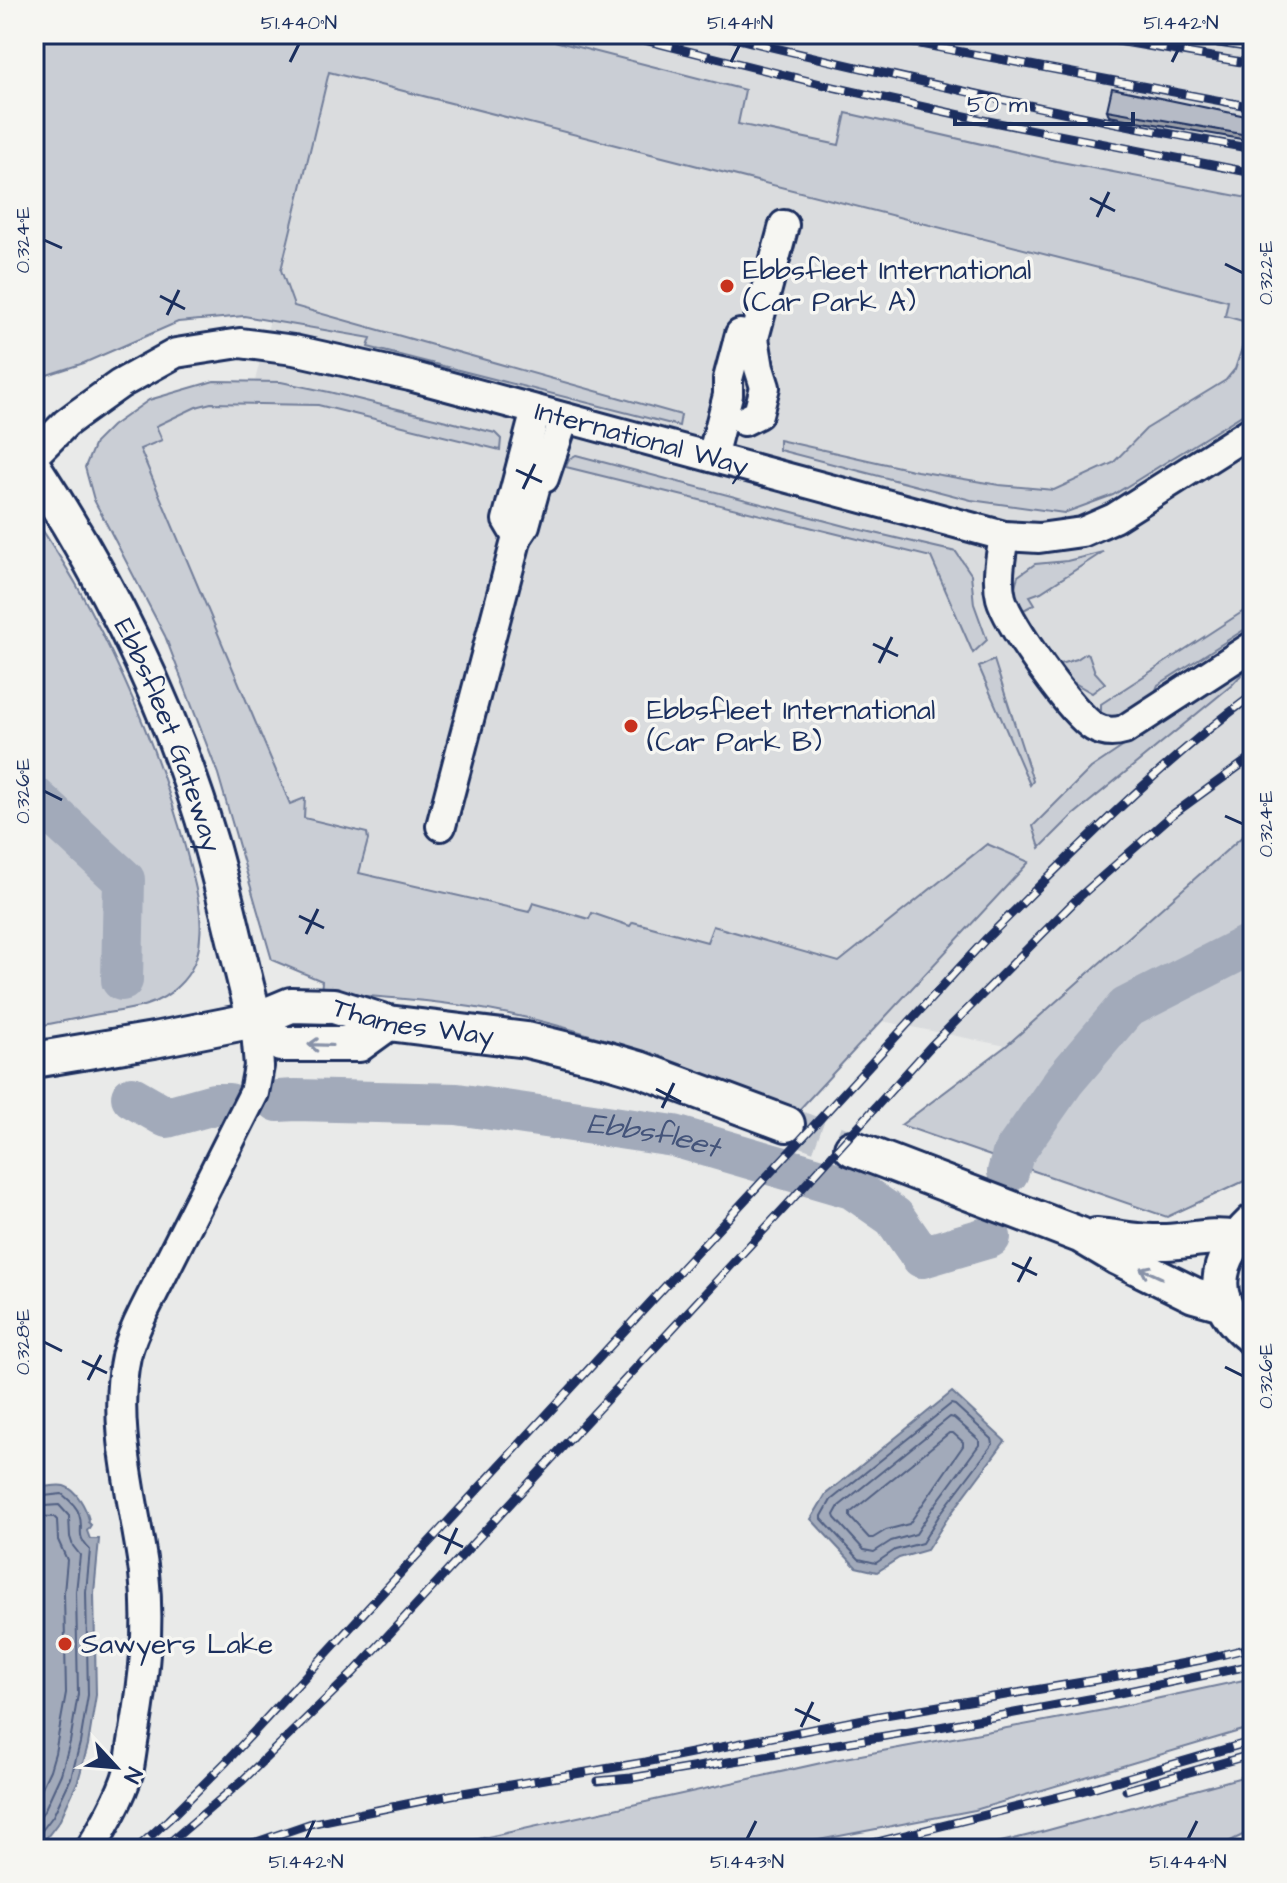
<svg xmlns="http://www.w3.org/2000/svg" width="1287" height="1883" viewBox="0 0 1287 1883" font-family="'Architects Daughter',sans-serif">
<style>
.built{fill:#dadcde}
.green{fill:#caced5;stroke:#727e9a;stroke-width:2}
.water{fill:#a2aaba;stroke:#6c7995;stroke-width:2}
.lines{fill:none;stroke-linecap:round;stroke-linejoin:round}
.shore{stroke:#516083;stroke-width:2}
.river{stroke:#a2aaba;stroke-width:42}
.major-tunnel{stroke:#c0c5cd;stroke-width:34;stroke-dasharray:34 17;stroke-linecap:butt}
.minor-casing{stroke:#1b2f5e;stroke-width:34}
.major-casing{stroke:#1b2f5e;stroke-width:40}
.minor{stroke:#f6f6f2;stroke-width:28}
.major{stroke:#f6f6f2;stroke-width:34}
.rail-casing{stroke:#1b2f5e;stroke-width:9}
.rail{stroke:#f6f6f2;stroke-width:6;stroke-dasharray:18;stroke-linecap:butt}
.wall{fill:#9da1aa;stroke:#1b2f5e;stroke-width:2}
.building{fill:#b6bbc6;stroke:#1b2f5e;stroke-width:2}
.oneway{stroke:#8892a8}
.ticks{fill:none;stroke:#1b2f5e;stroke-width:3}
.poi-dot{fill:#c8321e;stroke:#f6f6f2;stroke-width:3}
.labels{text-anchor:middle;dominant-baseline:central;stroke-width:7;stroke-linejoin:round;paint-order:stroke}
.poi-label{font-size:28px;fill:#1b2f5e;stroke:#f6f6f2;text-anchor:start}
.street-label{font-size:28px;fill:#1b2f5e;stroke:#f6f6f2}
.water-label{font-size:30px;font-style:italic;fill:#44547a;stroke:#f6f6f2}
.neatline{fill:none;stroke:#1b2f5e;stroke-width:3}
.ticks-label{font-size:20px;text-anchor:middle;fill:#1b2f5e}
</style>
<rect width="100%" height="100%" fill="#e9eae9"/>
<filter id="ink" filterUnits="userSpaceOnUse"><feTurbulence type="fractalNoise" baseFrequency=".0125" numOctaves="2"/><feDisplacementMap in="SourceGraphic" scale="16" xChannelSelector="R" yChannelSelector="G"/><feConvolveMatrix kernelMatrix="1 2 1 2 8 2 1 2 1" color-interpolation-filters="sRGB"/></filter>
<g filter="url(#ink)">
<!-- built -->
<polygon class="built" points="339,34 1253,34 1253,827 1006,1046 322,908 140,449 161,440 155,426 218,386 254,385"/>
<!-- green -->
<g class="green">
<polygon points="34,34 527,34 745,90 738,124 839,145 846,113 1056,161 1253,199 1253,324 1225,316 1228,301 329,72 281,270 294,306 681,415 679,426 368,347 371,338 244,316 178,322 84,363 41,377 34,373"/>
<polygon points="1250,341 1253,342 1253,408 1113,495 1064,513 971,500 779,450 779,440 917,471 999,485 1054,490 1113,463 1146,429 1226,380 1235,369 1243,345"/>
<path d="M214,381L281,382L329,392L495,433L501,439L500,450L318,405L211,403L196,407L156,426L162,440L140,449L290,804L305,798L304,818L367,833L368,840L359,873L529,912L533,903L589,919L592,913L630,926L633,922L707,942L713,926L839,962L987,844L1029,862L797,1112C703,1076 608,1034 509,1014C447,1001 384,996 321,994L322,981L272,960L218,774L165,636L94,500L85,467L95,443L112,426L149,400Z"/>
<polygon points="576,455 853,528 956,552 971,574 974,604 987,640 973,653 931,557 566,467 569,459"/>
<path d="M34,517C48,539 63,561 76,584C123,669 162,760 187,854C194,881 203,909 200,937C199,956 192,973 178,986C156,1009 123,1010 94,1015C74,1019 54,1023 34,1027Z"/>
<polygon points="1103,552 1041,592 1030,596 1035,604 1018,613 1012,596 1018,576 1035,564 1067,561"/>
<polygon points="1253,605 1253,624 1158,685 1153,697 1112,722 1101,715 1101,704"/>
<polygon points="1086,653 1089,655 1095,672 1105,683 1092,693 1066,678 1056,665 1077,659"/>
<polygon points="994,660 1033,781 1030,785 979,667"/>
<polygon points="1253,660 1253,662 1232,685 1072,816 1040,848 1033,826 1091,768"/>
<polygon points="1253,827 1253,1177 1167,1217 901,1125 1006,1046"/>
<polygon points="1253,1678 1253,1727 975,1810 772,1849 434,1849 839,1759 1104,1710"/>
<polygon points="1253,1774 1253,1830 1214,1849 971,1849 1034,1834"/>
</g>
<!-- water -->
<g class="water">
<polygon points="952,1392 1005,1441 947,1519 927,1550 899,1558 877,1572 856,1567 811,1519 826,1494"/>
<path d="M34,1480L42,1487C48,1487 58,1484 64,1486C77,1490 86,1508 89,1520L88,1522L91,1525L87,1531L90,1539H99L94,1593L96,1695L88,1745L78,1781L60,1820L38,1849H34Z"/>
</g>
<g class="lines">
<!-- shore -->
<g class="shore">
<polygon points="951,1404 955,1405 992,1439 993,1444 940,1514 922,1543 895,1550 876,1563 859,1559 822,1519 822,1516 831,1500"/>
<polygon points="950,1417 954,1418 979,1440 979,1445 932,1509 916,1534 891,1541 874,1552 864,1550 835,1518 834,1515 839,1506"/>
<polygon points="949,1433 953,1433 963,1442 963,1446 909,1524 886,1530 873,1538 869,1538 850,1517 850,1513"/>
<path d="M34,1492L44,1496L62,1494C68,1499 77,1506 79,1514C85,1532 74,1533 90,1550L86,1592L88,1695L80,1743L71,1778L53,1816L34,1841"/>
<polyline points="34,1503 45,1506 59,1505 69,1516 70,1537 73,1546 80,1555 76,1592 78,1694 70,1742 61,1774 44,1811 34,1824"/>
<polyline points="34,1516 54,1517 57,1520 58,1540 67,1560 64,1593 66,1693 55,1753 50,1770 34,1804"/>
</g>
<!-- river -->
<g class="river">
<polyline points="34,797 124,880 122,980"/>
<polyline points="132,1097 167,1117 214,1104 229,1104"/>
<path id="s1" d="M278,1101L296,1100L457,1104L674,1136L852,1188L894,1217L922,1257L990,1237"/>
<polyline points="1008,1172 1013,1154 1064,1081 1126,1008 1253,943"/>
</g>
<!-- major-tunnel -->
<polyline class="major-tunnel" points="787,1124 852,1148"/>
<!-- minor casing -->
<g class="minor-casing">
<g id="minor">
<polyline points="744,421 758,414 765,387 759,368 754,338 784,225"/>
<path id="s2" d="M34,455L66,423L78,414L120,384L176,353L240,343L294,350L410,376L1004,536L1039,538L1082,532L1114,518L1253,430"/>
<polyline points="712,457 728,395 728,379 740,334"/>
<path d="M1004,536C1001,556 996,578 1001,598C1008,624 1072,714 1094,727C1104,733 1114,733 1124,730L1253,646"/>
<polyline points="517,537 507,520 536,410"/>
<polyline points="441,826 517,537 525,525 537,481 544,478 564,418"/>
<path d="M90,1849C102,1830 122,1795 128,1773C131,1759 132,1745 135,1731C144,1679 150,1626 144,1573C135,1503 111,1426 126,1356C130,1340 137,1325 144,1311L254,1093L259,1066L255,1020"/>
</g>
</g>
<!-- major casing -->
<g class="major-casing">
<g id="major">
<path id="s3" d="M34,468C109,583 172,710 210,842C227,901 239,961 255,1020"/>
<polyline points="255,1020 281,1044 359,1044 388,1023"/>
<path id="s4" d="M34,1060L154,1040L255,1020L291,1005L334,1006L388,1023L527,1040L605,1059L639,1069L787,1124"/>
<polyline points="852,1148 1080,1235 1117,1257 1194,1295 1215,1301 1223,1300"/>
<path d="M1253,1222C1214,1259 1205,1303 1253,1338"/>
<path d="M1096,1236C1120,1238 1142,1243 1166,1242C1190,1241 1213,1234 1236,1239"/>
</g>
</g>
<!-- minor -->
<use href="#minor" class="minor"/>
<!-- major -->
<use href="#major" class="major"/>
<!-- rail casing -->
<g class="rail-casing">
<g id="rail">
<polyline points="620,34 833,87 983,120 1253,173"/>
<path d="M717,34C895,77 1073,117 1253,149"/>
<polyline points="867,34 1253,107"/>
<polyline points="1077,34 1253,64"/>
<polyline points="1157,34 1253,48"/>
<polyline points="598,1781 631,1778 934,1728 1105,1696 1253,1665"/>
<polyline points="1126,1790 1253,1754"/>
<path d="M136,1849L168,1820L227,1761L985,940C1071,855 1155,767 1253,695"/>
<polyline points="162,1849 243,1780 354,1672 788,1204 931,1046 1078,898 1172,815 1253,756"/>
<polyline points="236,1849 309,1824 451,1795 646,1762 879,1716 1107,1678 1201,1660 1253,1647"/>
<polyline points="849,1849 1078,1792 1253,1741"/>
</g>
</g>
<!-- rail -->
<use href="#rail" class="rail"/>
</g>
<!-- wall -->
<g class="wall">
<polygon points="1209,34 1253,34 1253,41"/>
<polygon points="1253,80 1253,141 1109,116 1107,110 1246,116"/>
</g>
<!-- building -->
<polygon class="building" points="1253,80 1253,136 1107,110 1112,88 1246,116"/>
<!-- one-way arrows -->
<defs><path id="oneway-shaft" d="M-6 0H5M1.5-3L5.5 0L1.5 3" fill="none" stroke-width="1.6" stroke-linecap="round" stroke-linejoin="round" transform="scale(2)"/></defs>
<g class="oneway">
<use href="#oneway-shaft" transform="translate(320 1045) rotate(-178)"/>
<use href="#oneway-shaft" transform="translate(1151 1273) rotate(-155)"/>
</g>
</g>
<!-- ticks -->
<path class="ticks" d="M290,62L299,44M731,62L740,44M1172,62L1181,44M1090,198L1115,211M1097,217L1109,192M44,240L62,248M1225,264L1243,273M160,296L185,309M167,315L179,290M516,470L542,482M523,489L535,464M873,644L898,656M879,663L892,637M44,791L62,800M1225,816L1243,824M299,916L324,928M306,934L318,909M656,1089L681,1102M662,1108L674,1083M1012,1263L1037,1275M1018,1282L1031,1257M44,1342L62,1351M82,1361L107,1373M1225,1367L1243,1376M88,1380L101,1355M438,1535L463,1547M445,1554L457,1528M795,1709L820,1721M801,1727L813,1702M306,1839L314,1821M747,1839L756,1821M1188,1839L1197,1821"/>
<!-- markers -->
<g class="poi-dot">
<circle cx="727" cy="286" r="8"/>
<circle cx="631" cy="726" r="8"/>
<circle cx="65" cy="1644" r="8"/>
</g>
<g class="labels">
<!-- poi labels -->
<g class="poi-label">
<text x="743" y="270">Ebbsfleet International<tspan x="743" dy="32">(Car Park A)</tspan></text>
<text x="647" y="710">Ebbsfleet International<tspan x="647" dy="32">(Car Park B)</tspan></text>
<text x="81" y="1644">Sawyers Lake</text>
</g>
<!-- street labels -->
<g class="street-label">
<text stroke="none"><textPath href="#s2" startOffset="654">International Way</textPath></text>
<text stroke="none"><textPath href="#s3" startOffset="300">Ebbsfleet Gateway</textPath></text>
<text stroke="none"><textPath href="#s4" startOffset="388">Thames Way</textPath></text>
</g>
<!-- water labels -->
<g class="water-label">
<text stroke="none"><textPath href="#s1" startOffset="378">Ebbsfleet</textPath></text>
</g>
</g>
<!-- margin -->
<rect width="1287" height="1883" fill="none" stroke="#f6f6f2" stroke-width="88"/>
<!-- north arrow -->
<g transform="translate(116 1767) rotate(116)" stroke="#f6f6f2" stroke-width="6" paint-order="stroke">
<path d="M0-6L14 30L0 20L-14 30Z" fill="#1b2f5e"/>
<text y="-12" font-size="22" font-weight="bold" text-anchor="middle" fill="#1b2f5e">N</text>
</g>
<!-- scale -->
<path d="M955 112v12h178v-12" fill="none" stroke="#1b2f5e" stroke-width="4"/>
<text x="967" y="112" font-size="24" fill="#1b2f5e" stroke="#f6f6f2" stroke-width="6" paint-order="stroke">50 m</text>
<rect x="44" y="44" width="1199" height="1795" class="neatline"/>
<g class="ticks-label">
<text x="299" y="29">51.440°N</text>
<text x="740" y="29">51.441°N</text>
<text x="1181" y="29">51.442°N</text>
<text transform="translate(22 240) rotate(-90)" y="7">0.324°E</text>
<text transform="translate(1265 273) rotate(-90)" y="7">0.322°E</text>
<text transform="translate(22 791) rotate(-90)" y="7">0.326°E</text>
<text transform="translate(1265 824) rotate(-90)" y="7">0.324°E</text>
<text transform="translate(22 1342) rotate(-90)" y="7">0.328°E</text>
<text transform="translate(1265 1376) rotate(-90)" y="7">0.326°E</text>
<text x="306" y="1868">51.442°N</text>
<text x="747" y="1868">51.443°N</text>
<text x="1188" y="1868">51.444°N</text>
</g>
</svg>
